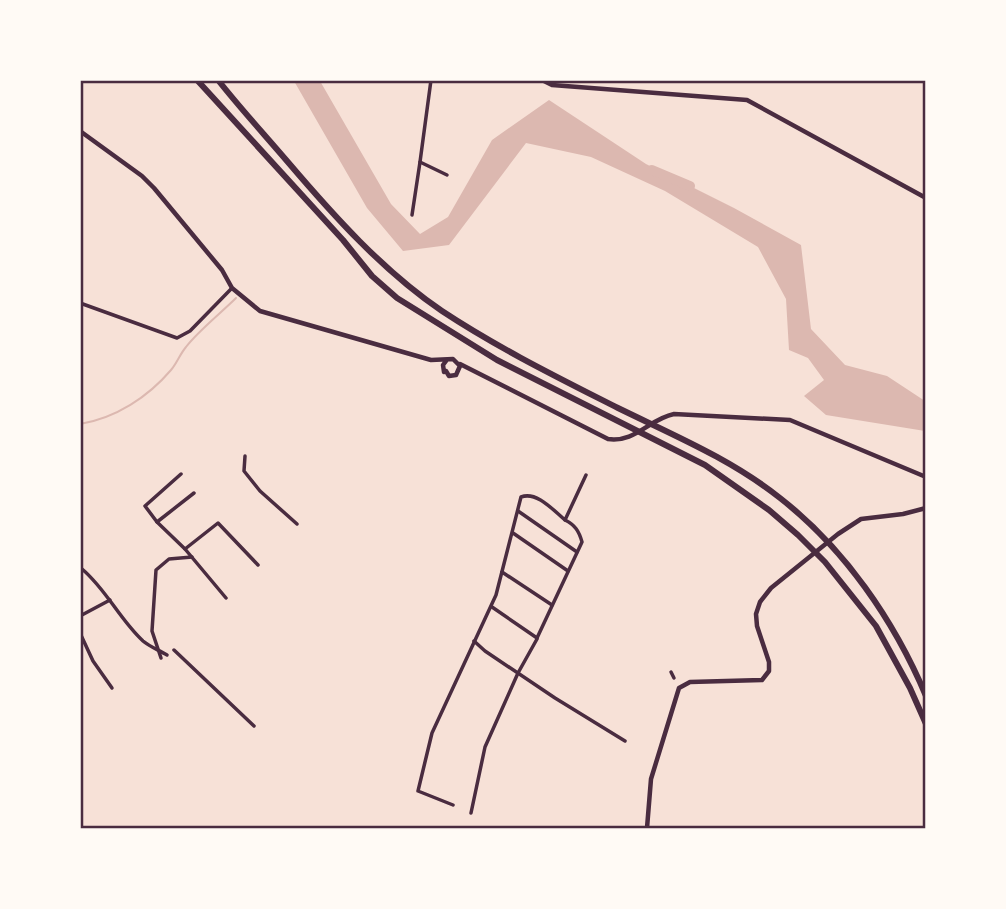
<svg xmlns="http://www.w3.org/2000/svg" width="1006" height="909" viewBox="0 0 1006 909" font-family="'Fira Sans Condensed',sans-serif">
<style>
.water{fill:#dcb8b0}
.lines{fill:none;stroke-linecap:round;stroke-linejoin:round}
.stream{stroke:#dcb8b0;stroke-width:2}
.river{stroke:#dcb8b0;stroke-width:10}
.minor{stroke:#4a2c40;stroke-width:3.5}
.tertiary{stroke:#4a2c40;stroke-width:4.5}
.secondary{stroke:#4a2c40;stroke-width:4.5}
.motorway{stroke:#4a2c40;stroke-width:6}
.neatline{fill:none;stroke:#4a2c40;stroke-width:2.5}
</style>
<rect width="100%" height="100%" fill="#f7e1d7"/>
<!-- water -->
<polygon class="water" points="294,81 320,81 391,204 420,234 448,217 492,140 549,100 646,164 734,208 801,245 811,329 845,365 887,376 925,401 925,431 826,415 804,396 824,380 808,358 789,350 786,299 758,247 665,191 591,157 526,143 449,245 403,251 367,208"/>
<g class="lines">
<!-- stream -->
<path class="stream" d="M80,424C116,418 148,397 171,370C177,363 180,354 186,347C197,332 222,312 236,298"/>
<!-- river -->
<polyline class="river" points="652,170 690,186"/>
<!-- minor -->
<g class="minor">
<polyline points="431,80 420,162 447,175"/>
<polyline points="412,215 420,162"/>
<polyline points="80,303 177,338 190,331 232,288"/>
<polyline points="245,456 244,471 260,491 297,524"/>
<polyline points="181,474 145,506 157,522 185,549 226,598"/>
<polyline points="518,511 577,552"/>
<polyline points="157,522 194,493"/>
<polyline points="513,533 568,571"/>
<polyline points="185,549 218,523 258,565"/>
<path d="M82,569C106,589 120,620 143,641C150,647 159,650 167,655"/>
<polyline points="502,572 552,605"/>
<path d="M492,607L537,638L582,542C579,531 575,525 565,520"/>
<polyline points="80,616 110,600"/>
<polyline points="80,633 93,661 112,688"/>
<polyline points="474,641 485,651 555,698 625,741"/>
<polyline points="174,650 254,726"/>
<polyline points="161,658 152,631 156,570 169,559 192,557"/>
<polyline points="671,672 674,678"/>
<polyline points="80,706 81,707"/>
<path d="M453,805L418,791L432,733L496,595L521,497C537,491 553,510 565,520L586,475"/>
<polyline points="471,813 485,747 518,673 537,639"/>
</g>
<!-- tertiary -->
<g class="tertiary">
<polyline points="80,131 142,176 154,188 222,270 232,288 260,311 431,360 453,359 460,366 456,375 449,376 446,371 444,372 443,365 446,361"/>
<path d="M460,364L608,439C635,443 649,419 674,414L790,420L926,477"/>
<polyline points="647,828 651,779 679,688 690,682 762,680 769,671 769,662 757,626 756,614 760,602 771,588 838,534 861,519 903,514 926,508"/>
</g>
<!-- secondary -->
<polyline class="secondary" points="542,80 552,85 747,100 926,198"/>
<!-- motorway -->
<g class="motorway">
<polyline points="197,80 343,240 372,276 397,298 497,360 705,465 769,510 798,535 825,562 876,626 910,688 926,724"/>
<path d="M218,80C240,108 264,134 287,161C333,215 383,271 442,311C498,348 559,378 618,408C673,435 731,459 780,498C844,548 894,620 926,696"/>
</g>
</g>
<!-- border -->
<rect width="1006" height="909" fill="none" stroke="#fffaf5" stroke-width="164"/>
<rect x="82" y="82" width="842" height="745" class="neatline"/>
</svg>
